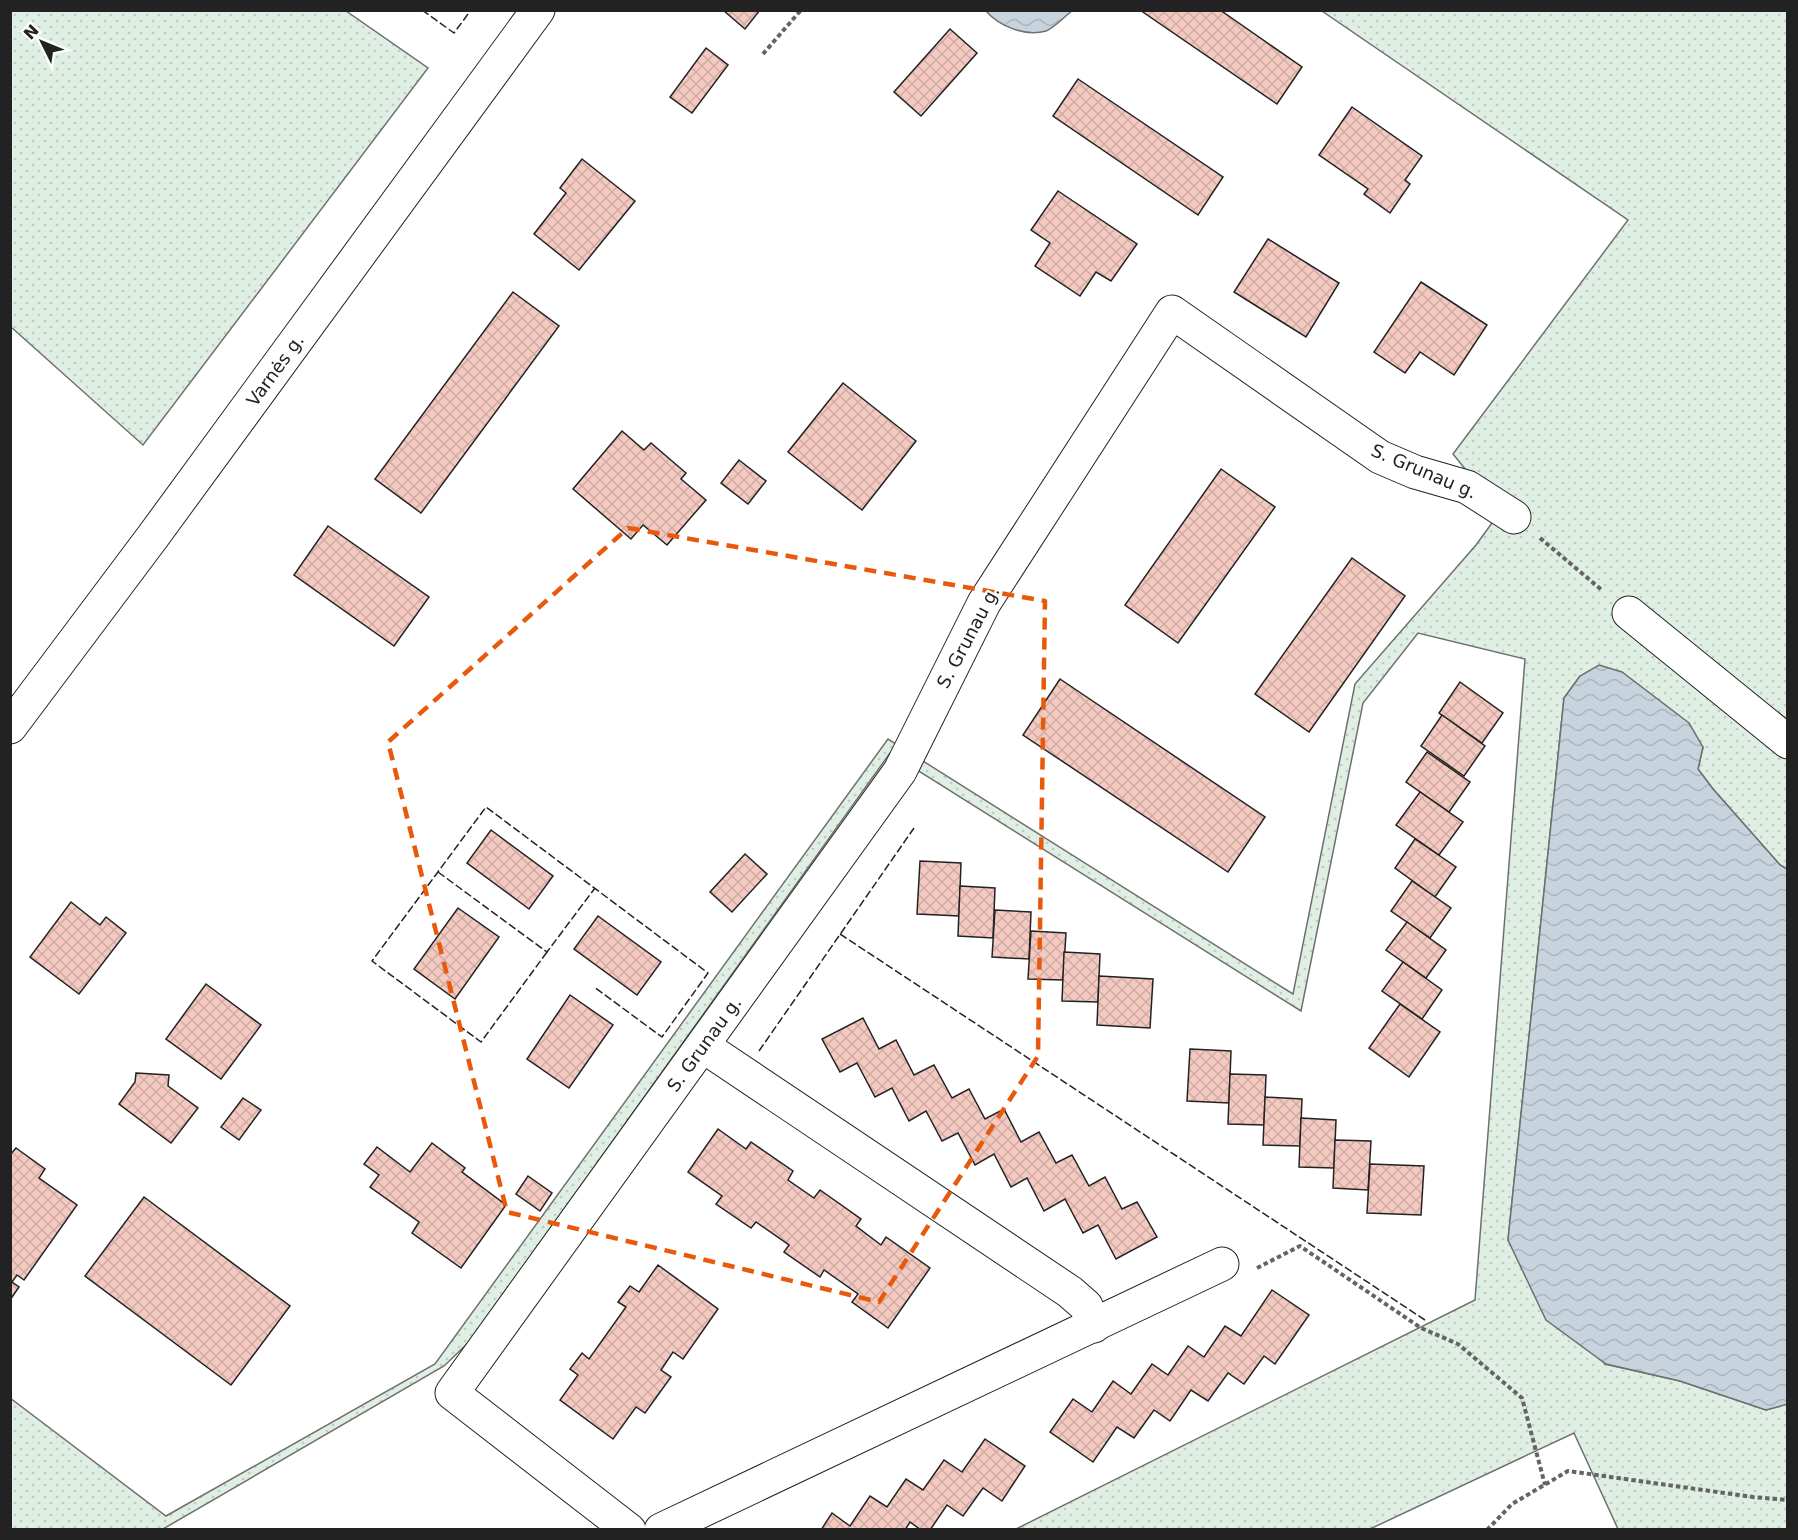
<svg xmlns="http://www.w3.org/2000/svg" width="1798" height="1540" viewBox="0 0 1798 1540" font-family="'DejaVu Sans',sans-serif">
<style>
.grass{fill:url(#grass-dots);stroke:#6f6f6f;stroke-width:1.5}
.water{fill:url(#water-waves);stroke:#6f6f6f;stroke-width:1.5}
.building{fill:url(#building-cross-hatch);stroke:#222;stroke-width:1.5}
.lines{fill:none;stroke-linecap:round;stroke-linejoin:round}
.street-casing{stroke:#222;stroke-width:35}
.path{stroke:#646464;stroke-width:4;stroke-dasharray:4.5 3;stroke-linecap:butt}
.street{stroke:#fff;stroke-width:33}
.fence{stroke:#222;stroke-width:1.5;stroke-dasharray:8 3;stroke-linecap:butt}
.marked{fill:none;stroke:#e8590c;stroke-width:4.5;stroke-dasharray:12 8;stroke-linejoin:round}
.labels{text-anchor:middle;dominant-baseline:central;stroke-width:4.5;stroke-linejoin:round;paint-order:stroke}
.street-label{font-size:18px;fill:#222;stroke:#fff}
</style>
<defs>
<pattern id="grass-dots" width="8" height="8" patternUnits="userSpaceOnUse" patternTransform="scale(1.5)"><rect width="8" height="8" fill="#e0efe3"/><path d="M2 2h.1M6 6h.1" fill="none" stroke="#c0cdc2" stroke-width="1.8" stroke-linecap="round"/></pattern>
<pattern id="water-waves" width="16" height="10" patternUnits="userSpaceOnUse" patternTransform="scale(1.5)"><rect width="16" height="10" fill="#c7d3dd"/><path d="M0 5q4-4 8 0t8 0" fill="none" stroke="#abb5bd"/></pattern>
<pattern id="building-cross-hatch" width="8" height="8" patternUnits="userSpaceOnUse" patternTransform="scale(1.5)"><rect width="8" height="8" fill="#f3c9c0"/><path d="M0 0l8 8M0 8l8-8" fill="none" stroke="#d0aca5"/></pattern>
</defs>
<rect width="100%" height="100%" fill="#fff"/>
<!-- grass -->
<g class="grass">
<polygon points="11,10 346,11 428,68 143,445 11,327"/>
<polygon points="1322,11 1787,11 1787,869 1780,865 1713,789 1698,769 1703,747 1580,676 1564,698 1508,1240 1605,1364 1680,1381 1766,1410 1787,1404 1787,1529 1618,1529 1574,1433 1370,1529 1016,1529 1475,1300 1525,659 1418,633 1363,703 1301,1011 890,753 469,1342 444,1366 163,1529 11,1529 10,1398 166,1516 435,1364 888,739 1293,994 1355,684 1476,545 1500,512 1453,454 1628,220"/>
</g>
<!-- water -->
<g class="water">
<path d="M986,11H1072C1065,16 1054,28 1046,31C1025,37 999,26 986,11Z"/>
<polygon points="1599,665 1622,672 1689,723 1703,747 1698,769 1713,789 1780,865 1787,869 1788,1404 1766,1410 1680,1381 1606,1364 1546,1320 1508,1240 1564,698 1580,676"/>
</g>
<!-- building -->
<g class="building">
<polygon points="723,10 760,10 745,29"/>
<polygon points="1140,10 1220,10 1302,67 1277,104"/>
<polygon points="950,29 977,53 921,116 894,92"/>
<polygon points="706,48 728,65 692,113 670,97"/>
<polygon points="1078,79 1223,177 1198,215 1053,116"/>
<polygon points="1352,107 1422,156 1405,180 1410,184 1390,213 1364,194 1368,189 1319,155"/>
<polygon points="582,159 635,201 579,270 534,234 566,193 560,188"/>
<polygon points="1058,191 1137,244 1111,281 1096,272 1080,296 1035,266 1050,243 1031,230"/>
<polygon points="1268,239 1339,283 1306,337 1234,292"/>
<polygon points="1421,282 1487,325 1454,375 1420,352 1405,373 1374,352"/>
<polygon points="513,292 559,326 421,513 375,479"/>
<polygon points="843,383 916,441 862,510 788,452"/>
<polygon points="622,431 644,450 651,443 686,473 681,479 706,500 667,545 643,525 631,539 573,489"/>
<polygon points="739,460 766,481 748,504 721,483"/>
<polygon points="1221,469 1275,507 1178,643 1125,605"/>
<polygon points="328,526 429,597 394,646 294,575"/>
<polygon points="1352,558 1405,596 1309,732 1255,694"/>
<polygon points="1060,679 1265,817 1228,872 1023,735"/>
<polygon points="1460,682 1503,713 1482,743 1439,713"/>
<polygon points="1442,715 1485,746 1464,776 1421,746"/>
<polygon points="1427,752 1470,782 1449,812 1406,782"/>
<polygon points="1420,792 1463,822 1439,855 1396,825"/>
<polygon points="491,830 553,876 529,909 467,863"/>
<polygon points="1415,839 1456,867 1435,897 1395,868"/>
<polygon points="745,854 767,874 732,912 710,892"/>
<polygon points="920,861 961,863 959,916 917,914"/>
<polygon points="1412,881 1451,908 1430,938 1391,911"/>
<polygon points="960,886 995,888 993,938 958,936"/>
<polygon points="71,902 100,925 106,917 126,933 79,994 30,957"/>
<polygon points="458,908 499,937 455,999 414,969"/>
<polygon points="995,910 1031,912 1029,959 992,957"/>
<polygon points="598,916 661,962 637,995 574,949"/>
<polygon points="1407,922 1446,950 1426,978 1386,950"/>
<polygon points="1031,931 1066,933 1063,980 1028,979"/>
<polygon points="1064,952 1100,954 1098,1002 1062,1001"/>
<polygon points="1403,962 1442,990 1422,1019 1382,991"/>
<polygon points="1099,976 1153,979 1150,1028 1097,1025"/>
<polygon points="206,984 261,1025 221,1079 166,1039"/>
<polygon points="570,995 613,1025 569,1088 527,1059"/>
<polygon points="1400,1004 1440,1032 1409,1077 1369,1048"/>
<polygon points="863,1018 879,1049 896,1040 914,1075 934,1065 952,1098 969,1089 985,1119 1004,1109 1021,1142 1039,1132 1056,1163 1072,1155 1089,1186 1105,1177 1122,1209 1137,1202 1157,1237 1116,1259 1098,1225 1083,1233 1065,1199 1044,1211 1027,1178 1011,1187 994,1154 975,1165 958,1133 942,1141 926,1111 909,1121 892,1088 875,1097 857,1063 840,1072 822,1039"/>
<polygon points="1190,1049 1231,1051 1229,1103 1187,1101"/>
<polygon points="136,1073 169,1075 168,1086 198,1108 171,1143 119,1104 135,1082"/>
<polygon points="1230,1074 1266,1075 1264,1125 1228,1124"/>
<polygon points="1265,1097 1302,1099 1300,1146 1263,1145"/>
<polygon points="243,1098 261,1110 239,1140 221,1127"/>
<polygon points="1301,1118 1336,1120 1334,1168 1299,1167"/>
<polygon points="718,1129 746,1149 751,1142 793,1171 788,1180 814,1198 820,1190 861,1219 856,1226 881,1245 886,1237 930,1268 888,1328 852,1302 858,1294 824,1270 820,1277 784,1252 789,1245 756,1222 751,1228 716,1204 722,1196 688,1172"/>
<polygon points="1335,1140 1371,1141 1368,1190 1333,1188"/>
<polygon points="432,1143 465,1168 462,1172 506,1205 461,1268 412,1233 419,1222 370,1187 379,1175 364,1164 377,1147 410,1172"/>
<polygon points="16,1148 45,1169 39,1178 77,1205 24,1280 17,1275 12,1282 19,1287 10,1300 10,1155"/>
<polygon points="1370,1164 1424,1166 1421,1215 1367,1213"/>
<polygon points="528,1176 552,1193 540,1211 516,1194"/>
<polygon points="144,1197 290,1306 231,1385 85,1276"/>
<polygon points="658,1265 718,1309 683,1359 673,1352 661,1370 671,1377 645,1413 636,1407 613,1439 560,1400 578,1375 570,1369 582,1353 589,1359 626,1307 618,1302 630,1286 639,1292"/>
<polygon points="1272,1290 1309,1315 1275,1364 1264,1356 1244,1384 1228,1373 1208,1401 1191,1390 1170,1421 1154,1410 1134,1438 1117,1427 1093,1462 1050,1432 1073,1399 1092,1412 1113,1381 1131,1394 1152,1364 1168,1375 1188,1346 1204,1357 1225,1326 1241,1336"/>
<polygon points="985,1439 1025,1466 1002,1501 983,1488 963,1516 947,1505 930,1530 921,1530 910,1522 905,1530 821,1530 832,1513 850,1526 870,1496 887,1507 906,1479 923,1490 944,1460 962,1472"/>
</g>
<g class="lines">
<!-- street casing -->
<g class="street-casing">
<g id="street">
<polyline points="1629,613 1788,742"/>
<polyline points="10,727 154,535 538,10"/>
<polyline points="703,1046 1070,1292 1086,1306 1094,1326"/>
<polyline points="629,1530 452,1393 900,771 984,603 1172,312 1380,457 1415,472 1467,487 1514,517"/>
<polyline points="661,1530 1222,1264"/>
</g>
</g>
<!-- path -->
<g class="path">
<polyline points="763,54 801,10"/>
<polyline points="1540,538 1603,591"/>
<polyline points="1257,1268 1300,1246 1421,1328 1458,1344 1522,1398 1545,1485"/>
<polyline points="1487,1530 1512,1504 1568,1471 1753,1497 1788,1500"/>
</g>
<!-- street -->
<use href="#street" class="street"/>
<!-- fence -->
<g class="fence">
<polyline points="422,10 454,33 471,10"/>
<polyline points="438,872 547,952 595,888"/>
<polyline points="840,934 1425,1320"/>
<polyline points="547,952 481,1042 372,961 486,807 708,973 662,1037 594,987"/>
<polyline points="759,1051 914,828"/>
</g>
</g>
<!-- marked area -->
<path class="marked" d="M628,528L1045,601L1038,1056L879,1302L507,1212L388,742Z"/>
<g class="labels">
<!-- street labels -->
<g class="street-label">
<text transform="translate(275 370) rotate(-54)">Varnės g.</text>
<text transform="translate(1424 471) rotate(23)">S. Grunau g.</text>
<text transform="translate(968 637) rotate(-62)">S. Grunau g.</text>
<text transform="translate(704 1044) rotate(-54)">S. Grunau g.</text>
</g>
</g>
<!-- border -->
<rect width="1798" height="1540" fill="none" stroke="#222222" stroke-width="24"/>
<!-- north arrow -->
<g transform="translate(42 42) rotate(313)" stroke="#ffffff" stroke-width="4.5" paint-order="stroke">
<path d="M0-4.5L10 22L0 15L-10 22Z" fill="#222222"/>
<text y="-9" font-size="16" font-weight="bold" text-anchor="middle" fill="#222222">N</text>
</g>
</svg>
